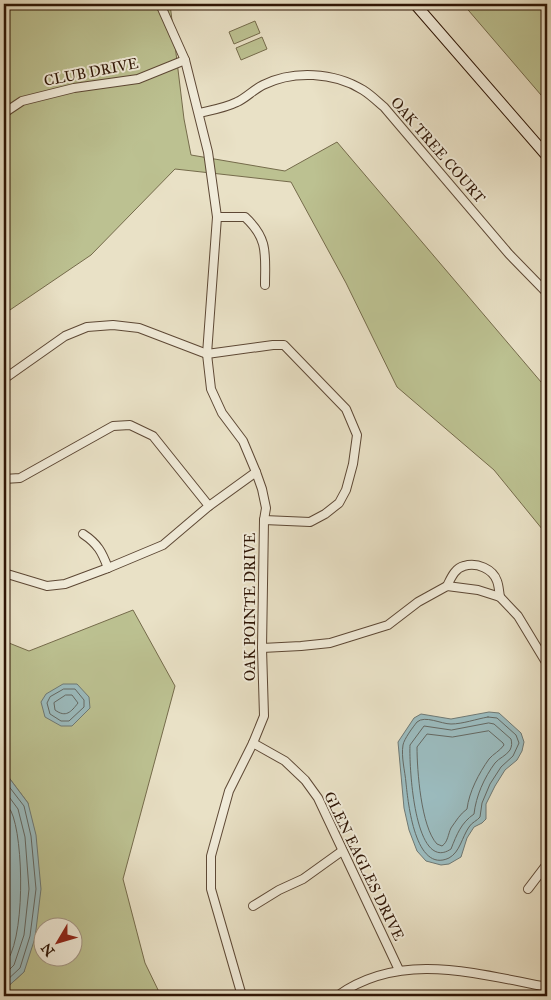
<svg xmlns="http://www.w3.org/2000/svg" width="551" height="1000" viewBox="0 0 551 1000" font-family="'IM FELL Great Primer',serif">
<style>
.green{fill:#bcc191;stroke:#756b4b;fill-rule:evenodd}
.water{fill:#9bbbbe;stroke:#6f7974}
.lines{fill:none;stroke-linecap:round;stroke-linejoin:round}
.shore{stroke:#646862;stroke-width:1}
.street-casing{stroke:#5d4835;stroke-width:10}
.secondary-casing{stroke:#2e1505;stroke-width:12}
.street{stroke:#f1ecda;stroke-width:8}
.secondary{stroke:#f1ecda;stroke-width:10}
.labels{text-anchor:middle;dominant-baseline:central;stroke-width:4;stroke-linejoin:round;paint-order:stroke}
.street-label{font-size:15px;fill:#2e1505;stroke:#f1ecda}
</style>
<rect width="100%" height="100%" fill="#e9e1c6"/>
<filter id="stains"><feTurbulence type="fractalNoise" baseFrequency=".004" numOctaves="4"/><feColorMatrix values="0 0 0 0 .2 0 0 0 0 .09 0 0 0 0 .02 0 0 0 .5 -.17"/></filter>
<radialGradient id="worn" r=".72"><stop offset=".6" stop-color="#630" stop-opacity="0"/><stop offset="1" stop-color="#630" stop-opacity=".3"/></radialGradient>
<!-- green -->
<g class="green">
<polygon points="4,4 170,4 184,119 191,155 285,171 337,142 547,389 547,535 494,470 397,387 346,283 291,182 175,169 91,255 4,314"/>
<polygon points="463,4 547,4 547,102"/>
<polygon points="255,21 260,33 234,44 229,32"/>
<polygon points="262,37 267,49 241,60 236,48"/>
<path d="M133,610L175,686L123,879L145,963L161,996H4V990L24,972L28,803L4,771V641L29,651ZM42,928H72V958H42Z"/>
</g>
<!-- water -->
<g class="water">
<polygon points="63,684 77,684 89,697 90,708 72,726 61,726 45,717 41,702 46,694"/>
<polygon points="489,712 499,713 521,733 524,742 522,751 517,760 505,770 495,786 486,804 486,819 482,823 474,827 467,838 461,857 449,864 441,865 426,861 417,851 409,830 404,808 398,742 414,718 421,714 451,719"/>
<polygon points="4,771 28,803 36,835 41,889 35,938 24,972 4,990"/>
</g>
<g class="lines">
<!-- shore -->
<g class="shore">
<polygon points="64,689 75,689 84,700 84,707 69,721 61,721 50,714 47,703 50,697"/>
<path d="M66,695H72L78,703C71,712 66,718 55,710L54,703Z"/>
<path d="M488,717L497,718L516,735L519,743L513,756L501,767L490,784L482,803L480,817C477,821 472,822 469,827C462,837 460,852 449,858C415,874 408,802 406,783C405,771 401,757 403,745C404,739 413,727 417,722C425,715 441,724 451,724C463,724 476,719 488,717Z"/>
<path d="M489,723L494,724L511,739C512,743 512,746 510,750C506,756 499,758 495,763C484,778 476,796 474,814C461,823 457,834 451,849C414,874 409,764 410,745L424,726L451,730Z"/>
<path d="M489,731L503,743L504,745C500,751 493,754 489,759C479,773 469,792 467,809C460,814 456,821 451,828C448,834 448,842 442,846L437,844C421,827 417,770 417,747L427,734L452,737Z"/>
<polyline points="4,780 24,806 31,836 36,889 30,936 20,968 4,983"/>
<polyline points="4,790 18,809 25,837 29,889 24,935 14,965 4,975"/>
<path d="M4,802C6,805 9,808 11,811C24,838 26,944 4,965"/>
</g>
<!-- street casing -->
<g class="street-casing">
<g id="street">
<polyline points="160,4 185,60 208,152 217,217 207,354 211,389 222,413 243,441 256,472 262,489 266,508 264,520 262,648 264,716 253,743 229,791 211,856 211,889 242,996"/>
<polyline points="4,113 22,101 74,88 138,79 185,60"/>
<path d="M199,113C212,110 225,108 237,102C246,98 253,90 263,85C293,70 334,72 363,90C371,95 378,102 384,107L509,254L547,293"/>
<path d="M217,217H245C269,239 265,255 265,285"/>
<polyline points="4,379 65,336 87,327 113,325 139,328 207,354 273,345 284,345 346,409 357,435 353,464 346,490 339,503 325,514 310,522 264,520"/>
<polyline points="4,479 20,478 113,426 130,425 153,436 209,506"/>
<path d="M83,534C98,544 102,552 108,568"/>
<polyline points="4,573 47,586 65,584 108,568 163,545 209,506 256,472"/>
<path d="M447,586C451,578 455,568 464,566C477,562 493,569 497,581C499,586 499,592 500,597"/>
<polyline points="262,648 301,646 330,643 388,625 418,602 447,586 478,590 500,597 518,616 547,664"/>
<polyline points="253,743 285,761 305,780 318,798 399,970"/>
<polyline points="528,889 547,864"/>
<polyline points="253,906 279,890 303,879 342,851"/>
<path d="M337,996C401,950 477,974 547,987"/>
</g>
</g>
<!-- secondary casing -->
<g class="secondary-casing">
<polyline id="secondary" points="415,4 547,156"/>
</g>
<!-- street -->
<use href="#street" class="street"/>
<!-- secondary -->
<use href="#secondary" class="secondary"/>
</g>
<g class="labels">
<!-- street labels -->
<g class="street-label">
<text transform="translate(91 72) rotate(-11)">CLUB DRIVE</text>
<text transform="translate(438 150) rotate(49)">OAK TREE COURT</text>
<text transform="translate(250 607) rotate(-90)">OAK POINTE DRIVE</text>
<text transform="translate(364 866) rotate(64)">GLEN EAGLES DRIVE</text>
</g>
</g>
<!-- margin -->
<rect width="551" height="1000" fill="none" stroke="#e9e1c6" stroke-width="20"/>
<rect x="5" y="5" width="541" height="990" fill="none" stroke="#2e1505" stroke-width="2.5"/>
<rect x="10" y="10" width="531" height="980" fill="none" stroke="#2e1505"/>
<!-- north arrow -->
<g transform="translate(58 942) rotate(232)"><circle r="24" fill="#f1ecda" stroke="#a39685"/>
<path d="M0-4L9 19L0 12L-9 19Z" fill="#8f2418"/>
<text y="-8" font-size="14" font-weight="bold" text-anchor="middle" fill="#2e1505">N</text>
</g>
<rect width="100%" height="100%" filter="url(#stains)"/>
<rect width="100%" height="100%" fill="url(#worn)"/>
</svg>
